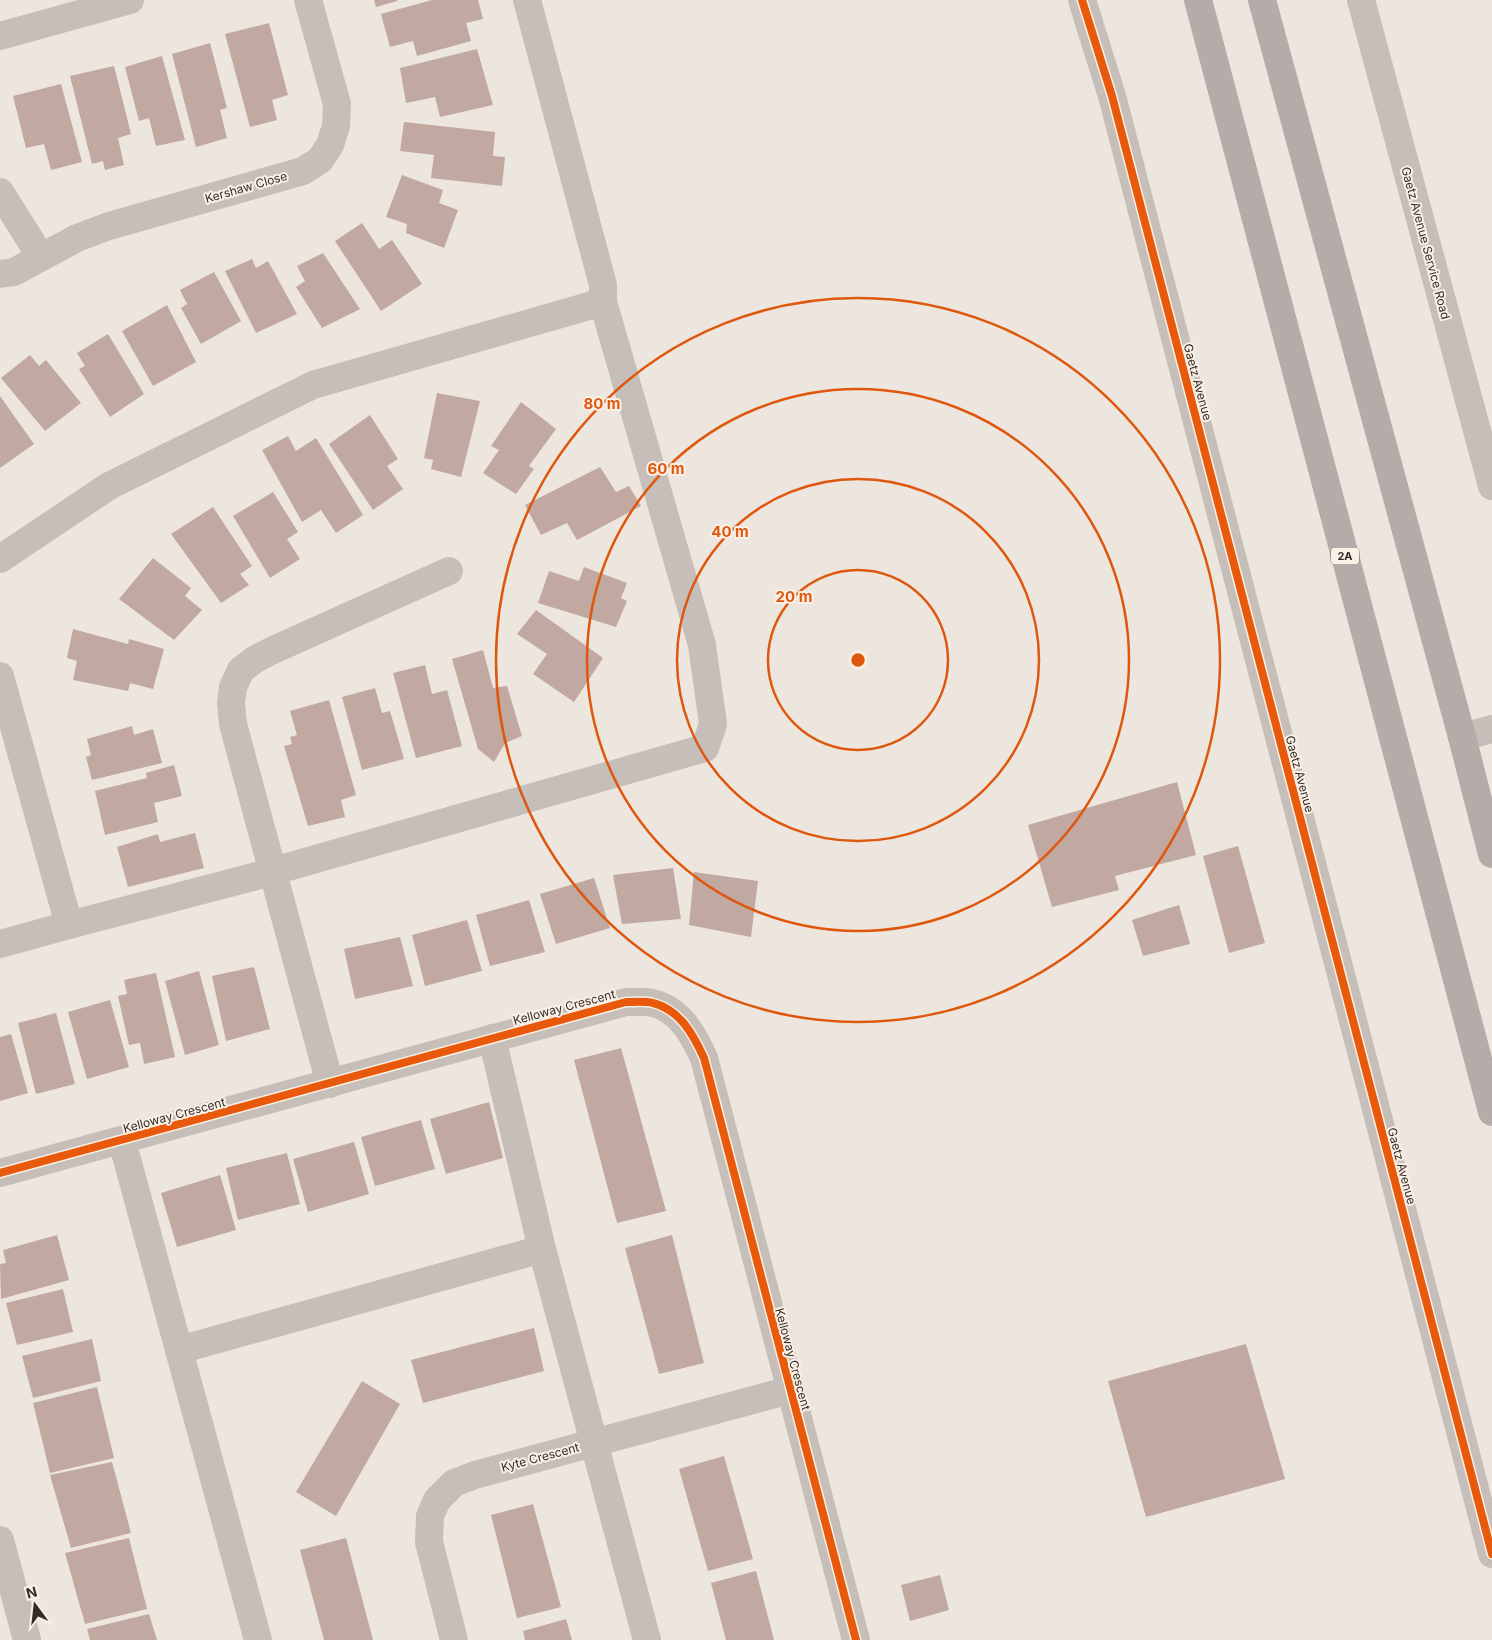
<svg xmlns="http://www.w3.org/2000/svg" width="1492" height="1640" viewBox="0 0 1492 1640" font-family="Inter,sans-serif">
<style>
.building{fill:#c1a8a0}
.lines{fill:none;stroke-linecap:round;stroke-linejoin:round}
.minor{stroke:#c6beb8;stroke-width:28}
.major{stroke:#b4aca8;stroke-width:28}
.cycleway-casing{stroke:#faf0e6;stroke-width:11}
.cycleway{stroke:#e8590c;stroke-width:8}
.ring{fill:none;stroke:#df570d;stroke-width:2.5}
.labels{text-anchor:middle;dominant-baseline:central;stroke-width:4;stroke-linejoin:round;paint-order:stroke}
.shield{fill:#faf0e6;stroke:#716660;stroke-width:1}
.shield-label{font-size:11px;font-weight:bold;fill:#362b27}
.street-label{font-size:12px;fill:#362b27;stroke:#faf0e6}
.centre{fill:#df570d;stroke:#faf0e6;stroke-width:2.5}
.ring-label{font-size:15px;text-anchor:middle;font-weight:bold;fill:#df570d;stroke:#faf0e6;stroke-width:4;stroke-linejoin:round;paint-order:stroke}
</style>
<rect width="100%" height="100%" fill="#ede6df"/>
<!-- building -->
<g class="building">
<polygon points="374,0 397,0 397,1 376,7"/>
<polygon points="432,0 478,0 483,19 466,23 471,41 417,56 413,41 390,47 381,14"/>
<polygon points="269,23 288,95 272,100 277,120 250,127 225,34"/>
<polygon points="210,43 227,108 220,110 227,138 196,147 172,54"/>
<polygon points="477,49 493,105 440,117 435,97 406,103 400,68"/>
<polygon points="162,56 185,140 156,146 149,118 139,121 125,67"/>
<polygon points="114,66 131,134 118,138 124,165 105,170 103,161 92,164 70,76"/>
<polygon points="61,84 82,162 51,170 44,144 26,148 13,96"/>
<polygon points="404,122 495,132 493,156 505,157 502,186 431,178 434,155 400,151"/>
<polygon points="402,175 443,190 439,203 458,210 444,248 406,233 407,224 386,217"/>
<polygon points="362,223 379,249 392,240 422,284 381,311 335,241"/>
<polygon points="323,253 360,309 322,328 296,287 305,281 297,266"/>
<polygon points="252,259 256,268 268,261 297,314 256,333 225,271"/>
<polygon points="214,272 241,321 201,344 181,308 187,304 180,290"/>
<polygon points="167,305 196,362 153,386 122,331"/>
<polygon points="108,334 144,394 110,417 79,369 85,366 77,353"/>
<polygon points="30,355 39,366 46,360 81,403 45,431 1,378"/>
<polygon points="437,393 480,401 461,477 431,469 433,460 424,458"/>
<polygon points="0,396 34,444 0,468"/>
<polygon points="521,402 556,429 529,466 534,469 516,494 483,473 499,450 491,446"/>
<polygon points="370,415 398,459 387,466 403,489 373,510 329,444"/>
<polygon points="288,436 296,451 316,438 363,515 336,533 321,510 302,522 262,450"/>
<polygon points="600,467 616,492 629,486 641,506 577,540 567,523 541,535 525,505"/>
<polygon points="273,492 298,532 287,539 300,559 270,578 233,516"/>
<polygon points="213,507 252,566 240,574 249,585 221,603 171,534"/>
<polygon points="153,558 191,588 185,596 202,610 174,640 119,599"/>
<polygon points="584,567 627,583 621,598 627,601 616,627 538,603 549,571 579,581"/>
<polygon points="536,610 603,658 574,702 533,674 547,654 517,634"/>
<polygon points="73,629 128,644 129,639 164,649 153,689 130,683 128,691 73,680 77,661 67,658"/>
<polygon points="483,650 493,688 507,686 522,736 505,743 494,762 478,749 452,659"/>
<polygon points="425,665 432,694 447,690 462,746 416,758 393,673"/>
<polygon points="375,688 382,713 390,711 404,759 362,770 342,697"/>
<polygon points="329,700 356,795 341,800 345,817 308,826 284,746 292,744 290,737 297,735 290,711"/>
<polygon points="132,726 134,735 153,729 162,763 92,780 86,757 91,755 87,739"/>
<polygon points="174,765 182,796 154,803 158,822 105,835 95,791 147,778 146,773"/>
<polygon points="1177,782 1196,855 1115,876 1119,890 1052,907 1028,825"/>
<polygon points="195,833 204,868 128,887 117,847 158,834 160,842"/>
<polygon points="1238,846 1265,943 1229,953 1203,856"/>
<polygon points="673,868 681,919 622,924 613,875"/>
<polygon points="694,872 758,881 751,937 689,925"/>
<polygon points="594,878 610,928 556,944 540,894"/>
<polygon points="529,900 545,952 490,966 476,915"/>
<polygon points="1179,905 1190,944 1143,956 1132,920"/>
<polygon points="467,920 482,971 425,986 412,935"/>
<polygon points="400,937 413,986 355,999 344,949"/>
<polygon points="254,967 270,1029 226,1041 212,976"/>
<polygon points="199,971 219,1045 185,1055 165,981"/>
<polygon points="156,973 175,1057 144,1064 140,1043 129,1045 118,996 127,994 124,980"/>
<polygon points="110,1000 129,1067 87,1079 68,1012"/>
<polygon points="56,1013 75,1084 36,1094 18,1023"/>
<polygon points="11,1034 28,1093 0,1101 0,1037"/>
<polygon points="621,1048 666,1211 617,1223 574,1060"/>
<polygon points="489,1102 503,1158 446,1174 430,1119"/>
<polygon points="421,1120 435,1169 375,1186 361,1137"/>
<polygon points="354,1142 369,1194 308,1212 293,1159"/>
<polygon points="287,1153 300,1204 238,1220 226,1168"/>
<polygon points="220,1175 236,1230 177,1247 161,1193"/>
<polygon points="57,1235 69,1280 1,1299 0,1264 6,1263 3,1250"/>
<polygon points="672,1235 704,1363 659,1374 625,1248"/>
<polygon points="63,1289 73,1332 17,1345 6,1303"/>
<polygon points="534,1328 544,1371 423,1403 411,1360"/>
<polygon points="92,1339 101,1381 33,1398 22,1356"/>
<polygon points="1246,1344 1285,1479 1146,1517 1108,1381"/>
<polygon points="362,1381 400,1404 336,1516 296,1492"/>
<polygon points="97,1387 114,1458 50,1473 33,1403"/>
<polygon points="724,1456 753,1559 708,1571 679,1469"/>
<polygon points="112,1462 131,1533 71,1548 50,1475"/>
<polygon points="533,1504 561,1607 517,1618 491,1515"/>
<polygon points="129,1538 147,1609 85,1624 65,1553"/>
<polygon points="346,1538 373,1640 324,1640 300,1550"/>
<polygon points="756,1571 774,1640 726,1640 711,1583"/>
<polygon points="940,1575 949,1610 910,1621 901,1585"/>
<polygon points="149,1614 157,1640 90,1640 87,1629"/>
<polygon points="566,1619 572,1640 525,1640 523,1631"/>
</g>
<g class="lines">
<!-- minor -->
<g class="minor">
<polyline points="1082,0 1112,96 1492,1554"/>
<polyline points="1361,0 1492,486"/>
<polyline points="0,36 130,0"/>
<polyline points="0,192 41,257"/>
<polyline points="0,274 14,272 77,238 109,226 303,171 320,160 330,145 336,126 337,104 308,0"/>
<polyline points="0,559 109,486 313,385 603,302"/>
<polyline points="0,676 69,925 249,878 705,748 713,724 702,645 603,302 603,285 527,0"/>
<polyline points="1462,737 1492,729"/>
<polyline points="0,944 69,925"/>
<polyline points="492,1038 542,1249 647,1640"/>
<polyline points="330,1084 233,724 231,703 233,687 241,670 254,660 271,651 449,571"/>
<polyline points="122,1141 258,1640"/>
<path d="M0,1173L626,1002C634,1002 645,1001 653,1003C680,1010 693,1034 704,1058L856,1640"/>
<polyline points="179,1350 542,1249"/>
<polyline points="0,1540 27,1640"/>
<polyline points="454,1640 429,1542 430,1516 437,1500 454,1483 475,1475 790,1390"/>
</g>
<!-- major -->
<g class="major">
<polyline points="1198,0 1492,1112"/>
<polyline points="1262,0 1462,737 1492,854"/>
</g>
<!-- cycleway casing -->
<g class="cycleway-casing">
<g id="cycleway">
<polyline points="1082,0 1112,96 1492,1554"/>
<path d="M0,1173L626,1002C634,1002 645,1001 653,1003C680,1010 693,1034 704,1058L856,1640"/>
</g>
</g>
<!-- cycleway -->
<use href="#cycleway" class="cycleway"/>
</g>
<!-- distance rings -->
<g class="ring">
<circle cx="858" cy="660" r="90"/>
<circle cx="858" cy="660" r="181"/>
<circle cx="858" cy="660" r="271"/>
<circle cx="858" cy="660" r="362"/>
</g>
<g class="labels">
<!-- shield labels -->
<rect class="shield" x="1331" y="547.5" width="28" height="17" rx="4"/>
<g class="shield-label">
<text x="1345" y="556">2A</text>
</g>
<!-- street labels -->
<g class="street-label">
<text transform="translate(246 187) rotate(-16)">Kershaw Close</text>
<text transform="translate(1426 243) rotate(75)">Gaetz Avenue Service Road</text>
<text transform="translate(1198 382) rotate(75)">Gaetz Avenue</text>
<text transform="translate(1300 774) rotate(75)">Gaetz Avenue</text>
<text transform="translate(564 1007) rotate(-15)">Kelloway Crescent</text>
<text transform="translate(174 1115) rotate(-15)">Kelloway Crescent</text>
<text transform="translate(1402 1166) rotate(75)">Gaetz Avenue</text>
<text transform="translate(793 1359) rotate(75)">Kelloway Crescent</text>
<text transform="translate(540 1457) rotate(-15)">Kyte Crescent</text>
</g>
</g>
<circle cx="858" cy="660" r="8" class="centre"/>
<g class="ring-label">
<text x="602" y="409">80 m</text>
<text x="666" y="474">60 m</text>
<text x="730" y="537">40 m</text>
<text x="794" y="602">20 m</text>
</g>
<!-- north arrow -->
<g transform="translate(35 1605) rotate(345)" stroke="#faf0e6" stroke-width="4" paint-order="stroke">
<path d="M0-4L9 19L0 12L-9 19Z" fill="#362b27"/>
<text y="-8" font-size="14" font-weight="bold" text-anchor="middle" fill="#362b27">N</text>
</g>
</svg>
